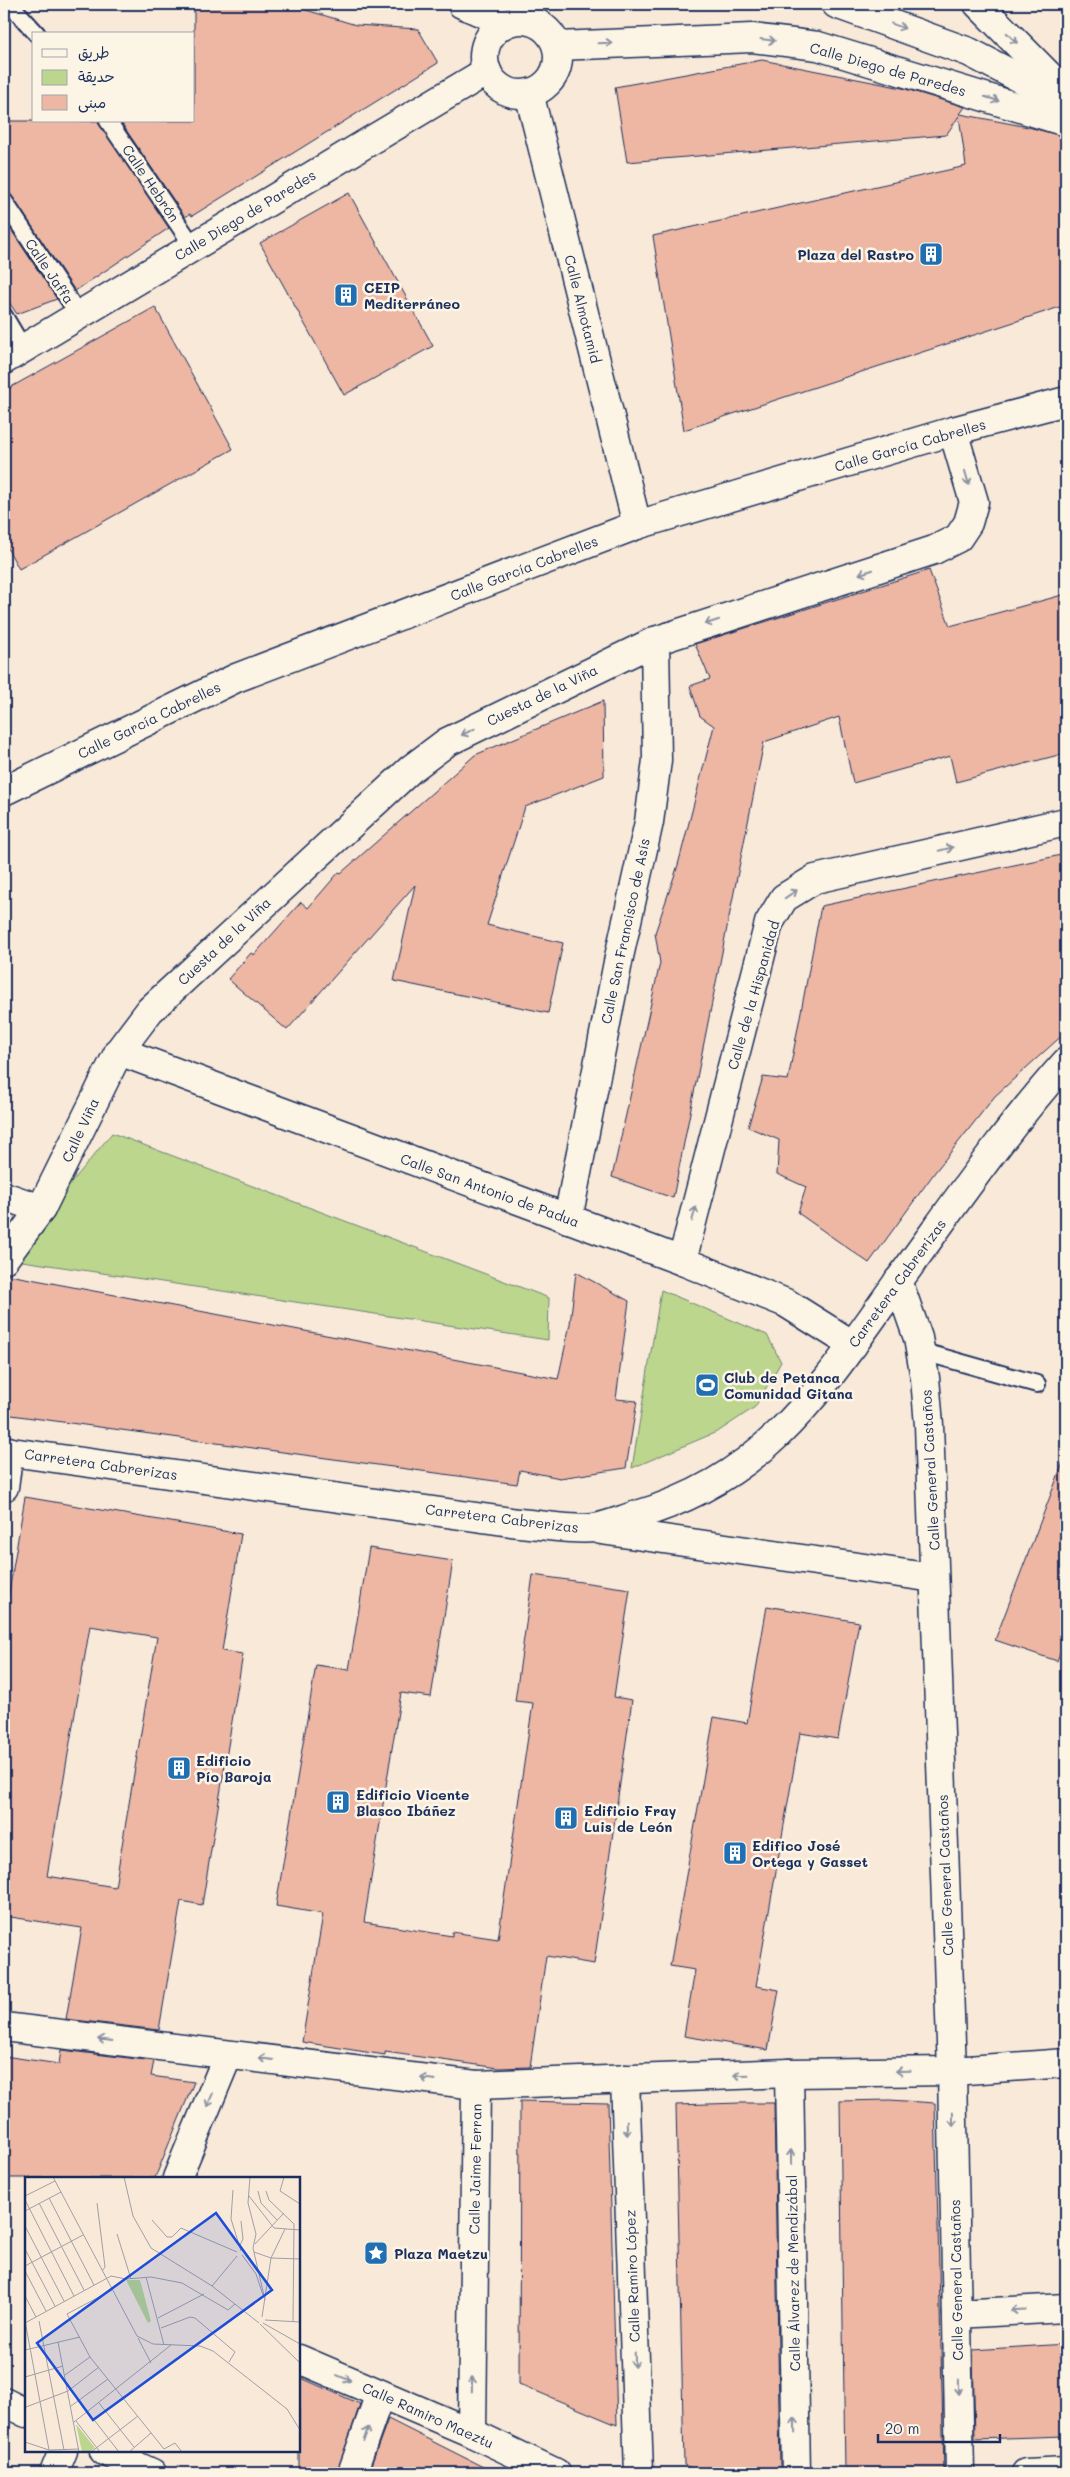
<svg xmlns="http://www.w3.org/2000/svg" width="1070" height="2477" viewBox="0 0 1070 2477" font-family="Mali,'Playpen Sans Arabic',sans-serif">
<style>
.green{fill:#bcd68d;stroke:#6c8276}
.building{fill:#eeb7a3;stroke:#1b2f5e;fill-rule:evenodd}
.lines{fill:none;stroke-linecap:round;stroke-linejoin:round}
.lane-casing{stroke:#1b2f5e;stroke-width:20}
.street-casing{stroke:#1b2f5e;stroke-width:31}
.secondary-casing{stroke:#1b2f5e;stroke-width:31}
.lane{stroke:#fcf5e5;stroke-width:16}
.street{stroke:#fcf5e5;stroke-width:28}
.secondary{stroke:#fcf5e5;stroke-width:28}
.oneway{stroke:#8c92a2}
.labels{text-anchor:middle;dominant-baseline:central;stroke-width:5;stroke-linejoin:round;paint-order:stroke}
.street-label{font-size:14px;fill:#1b2f5e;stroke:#fcf5e5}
.poi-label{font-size:14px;font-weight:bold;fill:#1b2f5e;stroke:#fcf5e5;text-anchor:start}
.inset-road{fill:none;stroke:#a09fa7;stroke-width:1}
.view{fill:#1d4ed8;fill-opacity:0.15;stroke:#1d4ed8;stroke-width:2.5}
.inset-edge{fill:none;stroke:#1b2f5e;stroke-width:2.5}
</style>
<rect width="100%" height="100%" fill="#f9e9d8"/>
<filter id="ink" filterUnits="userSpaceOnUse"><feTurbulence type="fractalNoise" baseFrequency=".02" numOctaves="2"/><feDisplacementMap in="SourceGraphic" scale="10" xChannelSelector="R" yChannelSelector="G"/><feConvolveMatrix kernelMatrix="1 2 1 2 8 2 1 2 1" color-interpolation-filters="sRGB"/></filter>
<g filter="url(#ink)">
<!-- green -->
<g class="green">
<polygon points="112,1133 549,1298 548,1340 9,1259"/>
<polygon points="661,1290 767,1335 781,1362 755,1407 719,1431 632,1468"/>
</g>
<!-- building -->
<g class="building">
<polygon points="194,4 286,4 356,25 418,29 438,63 192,216 190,214 185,217 120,121 194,121"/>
<polygon points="762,60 902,88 965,107 960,114 1028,127 1066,137 1066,305 684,430 653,236 966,166 959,116 946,135 627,162 615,87"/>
<polygon points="4,121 98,121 169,228 75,291 12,196 4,191"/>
<polygon points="349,193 433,346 344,395 260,243"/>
<polygon points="4,219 57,299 17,314 4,295"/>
<polygon points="155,307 233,449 19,569 4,542 4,391"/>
<polygon points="929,570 950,626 1066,594 1066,753 956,782 950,756 853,783 839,717 764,742 673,1198 612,1177 660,963 655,933 678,865 714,726 700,716 690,686 710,679 695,644"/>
<polygon points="603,701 604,776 525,807 487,925 563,943 548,1013 394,981 415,885 287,1030 228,979 251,953 254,955 301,902 308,908 339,872 341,873 475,755"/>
<polygon points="1066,854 1066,1032 995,1096 935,1172 869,1263 798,1213 806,1187 777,1174 779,1140 748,1127 763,1077 788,1080 821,906"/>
<polygon points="576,1272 629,1301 616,1399 637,1401 626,1468 560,1478 520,1470 517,1484 4,1414 4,1274 558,1379 570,1324"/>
<polygon points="1064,1460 1066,1461 1066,1636 1057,1661 995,1640"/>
<path d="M25,1497L241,1534L222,1651L243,1654L202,1905L181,1901L159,2030L66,2019L82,1928L4,1916V1622ZM90,1626L157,1637L115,1887L47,1876Z"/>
<polygon points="369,1548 453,1561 431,1697 401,1693 364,1922 452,1936 452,1932 498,1939 533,1703 515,1701 533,1575 630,1589 614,1697 632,1700 594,1964 546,1956 530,2067 499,2068 385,2052 385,2055 302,2042 323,1914 276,1906 316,1665 349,1670"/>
<polygon points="767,1606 859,1622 838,1739 800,1733 756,1986 779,1990 768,2050 684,2036 695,1970 670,1966 714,1717 747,1723"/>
<polygon points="61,2050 154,2061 151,2076 194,2082 155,2178 4,2178 4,2056 59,2064"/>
<polygon points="890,2100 935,2103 944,2473 845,2473 840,2101"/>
<polygon points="520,2101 608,2103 617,2425 519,2384"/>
<polygon points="740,2103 774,2103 780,2473 705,2473 684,2465 676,2105"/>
<polygon points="1066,2344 1066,2436 975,2439 973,2350"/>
<polygon points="299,2377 360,2404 337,2473 299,2473"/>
<polygon points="388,2419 495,2473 368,2473"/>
</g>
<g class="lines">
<!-- lane casing -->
<g class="lane-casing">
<g id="lane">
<polyline points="10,4 37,34"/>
<polyline points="108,121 193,246"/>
<polyline points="4,201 79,315"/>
<polyline points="4,316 23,348"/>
<polyline points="920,1351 1037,1384"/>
</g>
</g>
<!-- street casing -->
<g class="street-casing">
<g id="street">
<polyline points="462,4 506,23"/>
<polyline points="836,4 969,52 1027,82 1066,107"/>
<polyline points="978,4 1066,93"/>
<circle cx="521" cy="57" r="37"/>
<polyline points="557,46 752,38 818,46 1066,122"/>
<polyline points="529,93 637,525"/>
<polyline points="4,360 487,71"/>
<polyline points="119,1051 682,1261 786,1303 853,1345"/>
<polyline points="4,1196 41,1209"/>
<polyline points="568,1219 619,957 649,822 657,760 655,641"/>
<polyline points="4,1259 41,1209 119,1051 150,1010 411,769 447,742 655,641 934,550 958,538 968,523 974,502 953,431"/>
<polyline points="682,1261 769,923 784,898 815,879 1066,822"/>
<polyline points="898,1281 918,1338 925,1378 929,1425 952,2071 960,2473"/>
<path d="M4,1451L518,1523C537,1524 577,1531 594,1528C607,1526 621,1520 634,1516C769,1477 820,1390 897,1283C952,1208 1004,1131 1066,1062"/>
<polyline points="4,1487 9,1451"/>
<polyline points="601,1530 934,1578"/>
<polyline points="4,2027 476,2085 789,2073 952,2071 1066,2063"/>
<polyline points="789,2073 796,2473"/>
<polyline points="625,2079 639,2473"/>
<polyline points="177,2178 228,2055"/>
<polyline points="957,2314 1066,2308"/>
<polyline points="299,2359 472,2433 556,2473"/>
<polyline points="4,2402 26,2413"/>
<polyline points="472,2433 476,2085"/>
<polyline points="104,2451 152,2473"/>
<polyline points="54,2473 63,2451"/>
<polyline points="352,2473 380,2394"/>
<polyline points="1026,2473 1066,2471"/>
</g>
</g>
<!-- secondary casing -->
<g class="secondary-casing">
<polyline id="secondary" points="4,791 236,678 637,525 953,431 1066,401"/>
</g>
<!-- lane -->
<use href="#lane" class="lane"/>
<!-- street -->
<use href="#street" class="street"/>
<!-- secondary -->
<use href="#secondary" class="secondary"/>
</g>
<!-- one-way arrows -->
<defs><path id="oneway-shaft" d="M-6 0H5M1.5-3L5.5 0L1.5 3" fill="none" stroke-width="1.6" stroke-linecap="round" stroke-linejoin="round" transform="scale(1.25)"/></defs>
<g class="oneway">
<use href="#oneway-shaft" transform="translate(898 26) rotate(20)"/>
<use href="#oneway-shaft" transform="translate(1012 38) rotate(45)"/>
<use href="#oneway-shaft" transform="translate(768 40) rotate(7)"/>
<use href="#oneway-shaft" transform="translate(605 43) rotate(-2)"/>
<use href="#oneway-shaft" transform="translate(992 99) rotate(17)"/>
<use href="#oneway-shaft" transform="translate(967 478) rotate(74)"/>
<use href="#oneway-shaft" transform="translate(866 572) rotate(162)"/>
<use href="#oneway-shaft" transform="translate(712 622) rotate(162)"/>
<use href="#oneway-shaft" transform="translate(468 732) rotate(154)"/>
<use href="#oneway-shaft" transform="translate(946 849) rotate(-13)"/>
<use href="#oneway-shaft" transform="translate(791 894) rotate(-34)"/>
<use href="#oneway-shaft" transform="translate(694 1214) rotate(-75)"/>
<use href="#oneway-shaft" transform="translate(105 2040) rotate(-173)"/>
<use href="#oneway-shaft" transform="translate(266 2059) rotate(-173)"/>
<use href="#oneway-shaft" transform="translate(903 2071) rotate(179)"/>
<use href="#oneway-shaft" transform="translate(741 2075) rotate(178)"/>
<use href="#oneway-shaft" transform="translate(428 2079) rotate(-173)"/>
<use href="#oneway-shaft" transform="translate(210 2100) rotate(113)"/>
<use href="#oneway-shaft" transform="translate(953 2119) rotate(89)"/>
<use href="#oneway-shaft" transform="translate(627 2128) rotate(88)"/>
<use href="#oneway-shaft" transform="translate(791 2157) rotate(-91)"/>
<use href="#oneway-shaft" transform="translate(1018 2310) rotate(177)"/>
<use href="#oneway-shaft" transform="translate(635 2360) rotate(88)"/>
<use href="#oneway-shaft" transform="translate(344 2378) rotate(23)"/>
<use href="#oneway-shaft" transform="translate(472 2384) rotate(-89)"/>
<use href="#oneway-shaft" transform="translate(958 2387) rotate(89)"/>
<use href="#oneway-shaft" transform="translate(795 2425) rotate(-91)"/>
<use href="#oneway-shaft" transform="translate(366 2434) rotate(-70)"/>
</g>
</g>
<!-- icons -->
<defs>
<g id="building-square" transform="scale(1.25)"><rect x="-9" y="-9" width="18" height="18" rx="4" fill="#1f6fb2" stroke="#fcf5e5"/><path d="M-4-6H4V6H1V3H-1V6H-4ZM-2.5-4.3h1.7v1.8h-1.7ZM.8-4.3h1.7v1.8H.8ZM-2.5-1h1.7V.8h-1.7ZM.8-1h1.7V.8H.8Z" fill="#fff"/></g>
<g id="stadium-square" transform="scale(1.25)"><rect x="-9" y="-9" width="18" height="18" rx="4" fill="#1f6fb2" stroke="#fcf5e5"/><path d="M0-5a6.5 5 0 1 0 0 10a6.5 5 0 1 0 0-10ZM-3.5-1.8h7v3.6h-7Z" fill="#fff"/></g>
<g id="sight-square" transform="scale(1.25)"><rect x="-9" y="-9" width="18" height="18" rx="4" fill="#1f6fb2" stroke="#fcf5e5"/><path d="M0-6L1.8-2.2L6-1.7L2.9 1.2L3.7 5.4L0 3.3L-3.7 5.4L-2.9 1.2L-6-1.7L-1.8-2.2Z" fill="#fff"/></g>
</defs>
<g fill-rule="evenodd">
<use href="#building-square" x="931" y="254"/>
<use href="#building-square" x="346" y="295"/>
<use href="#stadium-square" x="707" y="1385"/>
<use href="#building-square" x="179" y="1768"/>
<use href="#building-square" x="338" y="1802"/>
<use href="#building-square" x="566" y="1818"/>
<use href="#building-square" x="735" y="1853"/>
<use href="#sight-square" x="376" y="2253"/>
</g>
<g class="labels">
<!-- street labels -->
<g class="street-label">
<text transform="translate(888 69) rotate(16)">Calle Diego de Paredes</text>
<text transform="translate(151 183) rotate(56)">Calle Hebrón</text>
<text transform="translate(245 215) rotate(-31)">Calle Diego de Paredes</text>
<text transform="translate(50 271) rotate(56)">Calle Jaffa</text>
<text transform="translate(583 309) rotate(76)">Calle Almotamid</text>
<text transform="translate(910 445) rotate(-16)">Calle García Cabrelles</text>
<text transform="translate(524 568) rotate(-21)">Calle García Cabrelles</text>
<text transform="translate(542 695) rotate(-26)">Cuesta de la Viña</text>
<text transform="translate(149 720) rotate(-26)">Calle García Cabrelles</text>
<text transform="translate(625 931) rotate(-78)">Calle San Francisco de Asís</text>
<text transform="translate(224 941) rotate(-43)">Cuesta de la Viña</text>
<text transform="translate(753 995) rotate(-74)">Calle de la Hispanidad</text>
<text transform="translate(80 1130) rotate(-65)">Calle Viña</text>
<text transform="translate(490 1190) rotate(20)">Calle San Antonio de Padua</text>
<text transform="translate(897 1283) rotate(-54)">Carretera Cabrerizas</text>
<text transform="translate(101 1464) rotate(8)">Carretera Cabrerizas</text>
<text transform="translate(930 1470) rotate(-93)">Calle General Castaños</text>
<text transform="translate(502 1518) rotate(7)">Carretera Cabrerizas</text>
<text transform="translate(945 1875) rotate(-92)">Calle General Castaños</text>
<text transform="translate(475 2169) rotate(-89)">Calle Jaime Ferran</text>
<text transform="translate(793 2273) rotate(-91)">Calle Álvarez de Mendizábal</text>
<text transform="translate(632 2276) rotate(-92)">Calle Ramiro López</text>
<text transform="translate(956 2280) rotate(-91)">Calle General Castaños</text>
<text transform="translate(428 2415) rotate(24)">Calle Ramiro Maeztu</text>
</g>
<!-- poi labels -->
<g class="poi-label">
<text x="914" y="254" text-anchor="end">Plaza del Rastro</text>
<text x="364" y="287">CEIP<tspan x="364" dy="16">Mediterráneo</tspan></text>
<text x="724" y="1377">Club de Petanca<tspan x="724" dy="16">Comunidad Gitana</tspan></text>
<text x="196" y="1760">Edificio<tspan x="196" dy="16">Pío Baroja</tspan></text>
<text x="356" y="1794">Edificio Vicente<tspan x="356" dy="16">Blasco Ibáñez</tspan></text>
<text x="584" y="1810">Edificio Fray<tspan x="584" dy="16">Luis de León</tspan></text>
<text x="752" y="1845">Edifico José<tspan x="752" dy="16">Ortega y Gasset</tspan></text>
<text x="394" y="2253">Plaza Maetzu</text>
</g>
</g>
<!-- overview -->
<g transform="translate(25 2177)">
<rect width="275" height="275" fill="#f9e9d8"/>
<path d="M101,103H115L126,144L123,146ZM51,247L70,271L64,275H57Z" fill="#bcd68d"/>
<path class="inset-road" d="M28,0L112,159L128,167L175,169L188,174L262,232L275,253M99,0L108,39L126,71L187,109L234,146M225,0L223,26L231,57L228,71L240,123M259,0L255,14L275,27M208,13L206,42L216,74M233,14L236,26L252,43M241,14L244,23L269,47L268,145M0,19L30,4M224,19L249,51L275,53M24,21L69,108M0,23L49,119M14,26L59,113M72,26L80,90L77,94M0,34L36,15M127,43L142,60H147L156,51L212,75M0,49L39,124M92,57L106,102M230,67L259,36M215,68L218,62L216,44M0,72L30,129M229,75L246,81L275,82M217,78L231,97L238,118M0,89L58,58M0,94L21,134M121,100L139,168M187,109L212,79M87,113L42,137L65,180L139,272M0,119L11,140M237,140L246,81L260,52M133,141L179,117M240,143L275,145M0,144L24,273M14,144L39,273M0,146L86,99L101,102L126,100L157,106L203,133L210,127M238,146L275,167M235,147L275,186M136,151L165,140L170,141L210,175L204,185M113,161L126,186M33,165L54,275M0,173L55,160M40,198L65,180M0,200L38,189M74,226L109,270M46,229L83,202M1,230L43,214L74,190M63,235L94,275M51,244L75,275M49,245L146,168M0,265L24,273L54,272M139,272L150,266L157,275M66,275L113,239M104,275L126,256"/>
<path class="view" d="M191,36L247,113L68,243L12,166Z"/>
<rect width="275" height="275" class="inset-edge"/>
</g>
<!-- margin -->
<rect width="1070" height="2477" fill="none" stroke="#fcf5e5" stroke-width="20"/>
<rect x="10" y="10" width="1050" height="2457" fill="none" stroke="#1b2f5e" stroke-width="2" filter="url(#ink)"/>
<!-- legend -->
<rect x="32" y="32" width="162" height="90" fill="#fcf5e5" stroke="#a2a6af"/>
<rect x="42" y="49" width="25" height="8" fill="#fcf5e5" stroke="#a2a6af"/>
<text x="78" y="58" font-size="15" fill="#1b2f5e">طريق</text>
<rect x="42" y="70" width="25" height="15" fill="#bcd68d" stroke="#a2a6af"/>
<text x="78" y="82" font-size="15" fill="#1b2f5e">حديقة</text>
<rect x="42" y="95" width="25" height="15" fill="#eeb7a3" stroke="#a2a6af"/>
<text x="78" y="108" font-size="15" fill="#1b2f5e">مبنى</text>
<!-- scale -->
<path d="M878 2434v8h122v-8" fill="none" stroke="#1b2f5e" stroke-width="2.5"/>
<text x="885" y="2434" font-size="15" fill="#1b2f5e" stroke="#fcf5e5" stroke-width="4" paint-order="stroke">20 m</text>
</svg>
